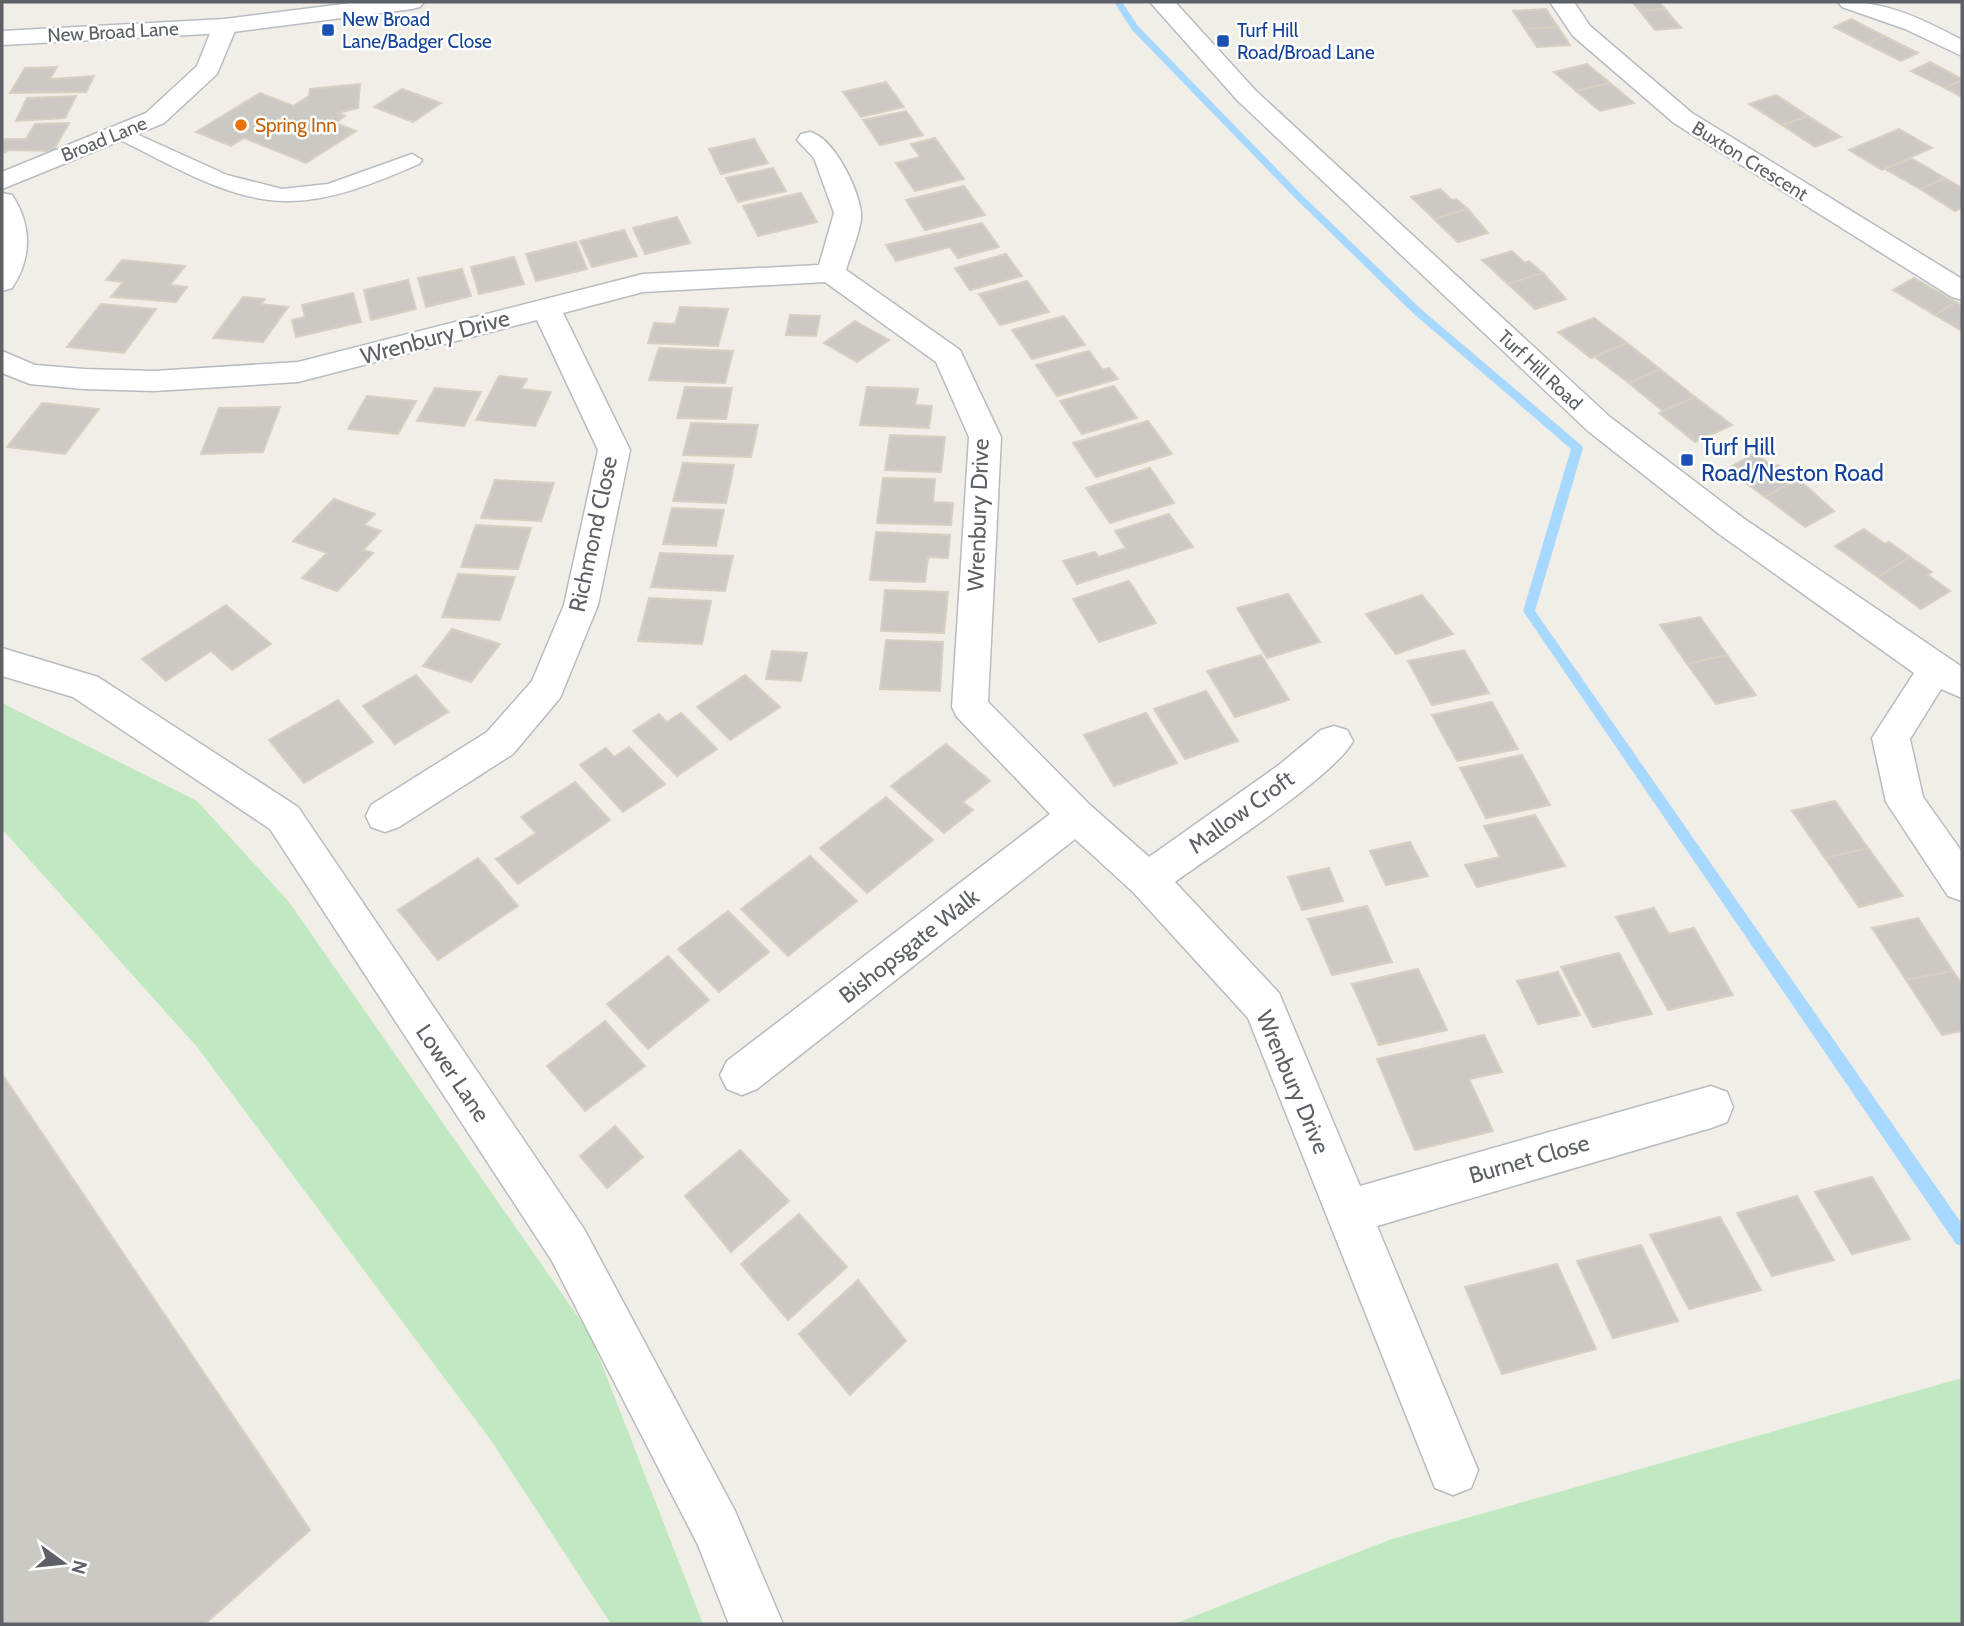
<svg xmlns="http://www.w3.org/2000/svg" width="1964" height="1626" viewBox="0 0 1964 1626" font-family="Cabin,sans-serif">
<style>
.green{fill:#c1e9c1}
.lines{fill:none;stroke-linecap:round;stroke-linejoin:round}
.stream{fill:#a7d8ff;fill-rule:evenodd}
.building{fill:#ccc8c3;stroke:#d6d0c3;stroke-width:2}
.service-casing{stroke:#b8bbc0;stroke-width:3}
.minor-casing{stroke:#b8bbc0;stroke-width:3}
.secondary-casing{stroke:#b9bcc2;stroke-width:3}
.service{fill:#fff;fill-rule:evenodd}
.minor{fill:#fff;fill-rule:evenodd}
.secondary{fill:#fff;fill-rule:evenodd}
.transit-dot{fill:#1a4fb4;stroke:#fff;stroke-width:2.5}
.food-dot{fill:#e8710a;stroke:#fff;stroke-width:2.5}
.labels{text-anchor:middle;dominant-baseline:central;stroke-width:5;stroke-linejoin:round;paint-order:stroke}
.far-transit-label{font-size:19px;fill:#164399;stroke:#fff;text-anchor:start}
.far-street-label{font-size:19px;fill:#5d6167;stroke:#fff}
.far-food-label{font-size:19px;fill:#c56008;stroke:#fff;text-anchor:start}
.street-label{font-size:23px;fill:#5d6167;stroke:#fff}
.transit-label{font-size:23px;fill:#164399;stroke:#fff;text-anchor:start}
</style>
<rect width="100%" height="100%" fill="#f0eee6"/>
<!-- green -->
<g class="green">
<polygon points="2,703 197,801 289,902 590,1334 703,1624 611,1624 490,1439 197,1047 2,829"/>
<polygon points="1962,1378 1962,1624 1174,1624 1392,1539"/>
</g>
<g class="lines">
<!-- stream -->
<polygon class="stream" points="1114,2 1122,2 1138,26 1302,195 1422,310 1581,445 1583,448 1535,611 1962,1224 1962,1246 1956,1244 1523,611 1571,449 1414,314 1296,199 1132,30"/>
</g>
<!-- building -->
<g class="building">
<polygon points="1632,2 1659,2 1665,9 1640,11"/>
<polygon points="1546,9 1558,27 1525,29 1513,11"/>
<polygon points="1665,9 1681,28 1655,30 1640,11"/>
<polygon points="1851,19 1884,36 1867,44 1834,27"/>
<polygon points="1558,27 1570,45 1537,47 1525,29"/>
<polygon points="1884,36 1918,53 1901,61 1867,44"/>
<polygon points="1930,62 1962,79 1962,80 1945,88 1911,71"/>
<polygon points="1587,64 1610,83 1576,91 1554,72"/>
<polygon points="57,67 50,79 94,76 86,92 10,93 25,68"/>
<polygon points="1962,80 1962,97 1945,88"/>
<polygon points="886,82 904,107 861,117 843,92"/>
<polygon points="1610,83 1634,103 1600,111 1576,91"/>
<polygon points="360,84 358,108 338,113 345,116 335,123 356,131 306,163 244,138 231,146 196,132 260,93 293,106 309,96 310,89"/>
<polygon points="402,89 441,103 413,122 374,107"/>
<polygon points="1776,95 1808,116 1782,125 1749,104"/>
<polygon points="76,96 65,118 16,121 27,98"/>
<polygon points="906,111 923,135 880,145 863,120"/>
<polygon points="1808,116 1841,137 1815,147 1782,125"/>
<polygon points="69,123 53,151 9,150 2,154 2,139 26,139 35,124"/>
<polygon points="1899,129 1932,148 1882,170 1849,150"/>
<polygon points="935,138 964,179 915,191 896,163 920,157 911,144"/>
<polygon points="754,139 768,163 721,174 709,149"/>
<polygon points="1911,158 1945,178 1920,189 1885,169"/>
<polygon points="773,168 786,191 738,202 726,178"/>
<polygon points="1945,178 1962,188 1962,208 1955,211 1920,189"/>
<polygon points="964,186 985,215 925,230 906,200"/>
<polygon points="1440,189 1452,200 1456,199 1468,209 1434,219 1411,197"/>
<polygon points="801,193 817,222 758,236 743,206"/>
<polygon points="1468,209 1488,233 1458,242 1434,219"/>
<polygon points="677,217 690,243 645,254 633,228"/>
<polygon points="982,223 999,247 958,258 950,247 896,261 886,245"/>
<polygon points="624,230 637,256 592,267 580,241"/>
<polygon points="576,242 587,269 536,281 526,254"/>
<polygon points="1512,251 1525,263 1529,261 1543,273 1508,284 1482,260"/>
<polygon points="1006,254 1022,276 970,290 955,268"/>
<polygon points="514,257 524,284 479,294 471,267"/>
<polygon points="122,260 185,266 170,285 187,287 176,302 111,297 123,282 106,280"/>
<polygon points="462,269 471,296 426,307 418,278"/>
<polygon points="1543,273 1566,299 1535,309 1508,284"/>
<polygon points="1914,278 1956,302 1935,315 1893,290"/>
<polygon points="408,280 416,309 371,320 364,290"/>
<polygon points="1027,281 1049,312 1000,325 979,294"/>
<polygon points="353,293 361,322 296,337 292,320 305,317 302,305"/>
<polygon points="243,297 265,299 261,304 288,307 263,342 213,338"/>
<polygon points="1956,302 1962,306 1962,331 1935,315"/>
<polygon points="101,304 156,309 124,353 67,347"/>
<polygon points="680,307 728,309 718,346 648,343 654,323 675,324"/>
<polygon points="790,315 820,316 816,336 786,335"/>
<polygon points="1064,316 1085,345 1032,359 1012,330"/>
<polygon points="1594,318 1627,343 1591,358 1558,332"/>
<polygon points="855,321 889,340 857,362 824,343"/>
<polygon points="1627,343 1660,369 1629,383 1595,357"/>
<polygon points="659,348 733,351 725,383 649,380"/>
<polygon points="1089,351 1103,370 1109,368 1118,379 1057,396 1036,365"/>
<polygon points="1660,369 1695,397 1663,411 1629,383"/>
<polygon points="499,376 527,379 521,389 551,392 535,426 476,420"/>
<polygon points="1114,386 1137,418 1082,434 1060,401"/>
<polygon points="685,387 732,388 726,419 677,418"/>
<polygon points="867,387 918,389 915,405 932,406 929,428 860,425"/>
<polygon points="435,388 481,392 464,426 417,421"/>
<polygon points="367,396 416,401 398,434 348,429"/>
<polygon points="1695,397 1732,425 1695,442 1659,413"/>
<polygon points="42,403 99,409 65,454 7,447"/>
<polygon points="280,407 263,452 201,454 219,408"/>
<polygon points="1148,421 1172,454 1096,477 1073,443"/>
<polygon points="691,423 758,425 751,457 683,455"/>
<polygon points="890,435 945,437 941,472 885,470"/>
<polygon points="1755,453 1774,467 1778,465 1798,479 1765,497 1727,469"/>
<polygon points="683,463 734,465 726,503 673,501"/>
<polygon points="1150,468 1174,503 1110,523 1086,488"/>
<polygon points="883,478 935,479 933,502 953,503 951,525 877,523"/>
<polygon points="1798,479 1834,511 1805,527 1765,497"/>
<polygon points="495,480 554,483 541,521 481,518"/>
<polygon points="334,499 375,514 364,525 381,531 363,550 373,553 337,591 302,578 327,553 293,541"/>
<polygon points="672,508 724,510 716,546 663,544"/>
<polygon points="1169,514 1193,547 1077,584 1063,561 1095,552 1099,557 1126,548 1115,531"/>
<polygon points="476,525 531,528 518,569 461,567"/>
<polygon points="1864,529 1885,544 1889,542 1910,557 1878,577 1835,546"/>
<polygon points="876,532 950,535 948,558 928,557 925,582 870,580"/>
<polygon points="660,553 733,556 725,591 651,587"/>
<polygon points="1910,557 1932,572 1928,575 1950,591 1921,609 1878,577"/>
<polygon points="458,574 515,577 500,620 442,617"/>
<polygon points="1129,581 1156,623 1099,642 1073,599"/>
<polygon points="885,590 948,592 944,633 881,631"/>
<polygon points="1288,594 1320,642 1267,658 1237,608"/>
<polygon points="1422,595 1453,634 1396,654 1366,614"/>
<polygon points="649,598 711,601 702,644 638,641"/>
<polygon points="226,605 271,644 232,670 211,651 166,681 142,659"/>
<polygon points="1700,617 1727,655 1687,664 1660,625"/>
<polygon points="452,629 500,644 471,682 423,666"/>
<polygon points="886,640 943,642 940,691 880,689"/>
<polygon points="1464,650 1489,693 1432,705 1408,661"/>
<polygon points="772,651 807,653 801,681 766,679"/>
<polygon points="1261,655 1289,700 1235,717 1207,671"/>
<polygon points="1727,655 1756,695 1716,704 1687,664"/>
<polygon points="416,675 448,712 395,744 363,706"/>
<polygon points="745,675 780,707 730,740 697,707"/>
<polygon points="1206,691 1238,741 1185,759 1154,709"/>
<polygon points="338,700 373,742 304,783 269,740"/>
<polygon points="1492,702 1518,749 1457,761 1432,715"/>
<polygon points="681,713 717,749 677,776 633,731 659,714 667,722"/>
<polygon points="1146,713 1177,763 1114,786 1084,735"/>
<polygon points="946,744 990,781 963,802 973,810 944,833 891,786"/>
<polygon points="629,747 665,784 623,812 580,765 606,748 614,757"/>
<polygon points="1522,755 1550,805 1486,818 1460,768"/>
<polygon points="575,782 610,820 518,884 496,859 536,833 521,817"/>
<polygon points="886,797 933,840 867,893 820,848"/>
<polygon points="1835,801 1868,848 1825,858 1792,811"/>
<polygon points="1535,815 1565,866 1477,887 1465,865 1500,857 1484,826"/>
<polygon points="1410,842 1428,876 1386,885 1370,851"/>
<polygon points="1868,848 1903,896 1859,907 1825,858"/>
<polygon points="810,856 857,901 788,956 741,909"/>
<polygon points="478,858 518,906 438,960 398,910"/>
<polygon points="1329,868 1343,901 1302,910 1288,877"/>
<polygon points="1367,906 1392,962 1332,975 1308,919"/>
<polygon points="1654,908 1669,934 1694,928 1733,995 1668,1010 1616,917"/>
<polygon points="728,911 769,952 719,992 678,949"/>
<polygon points="1918,918 1953,971 1906,980 1872,928"/>
<polygon points="1619,953 1652,1014 1593,1027 1561,967"/>
<polygon points="668,956 709,1000 648,1049 607,1004"/>
<polygon points="1418,969 1447,1030 1379,1045 1352,984"/>
<polygon points="1953,971 1962,984 1962,1031 1942,1035 1906,980"/>
<polygon points="1558,972 1580,1015 1538,1024 1517,981"/>
<polygon points="605,1021 645,1066 585,1111 547,1066"/>
<polygon points="1484,1035 1502,1072 1469,1079 1493,1131 1415,1150 1377,1059"/>
<polygon points="2,1074 310,1530 205,1624 2,1624"/>
<polygon points="615,1126 643,1157 607,1188 580,1156"/>
<polygon points="740,1150 789,1201 731,1252 685,1196"/>
<polygon points="1872,1177 1910,1239 1852,1254 1815,1192"/>
<polygon points="1797,1196 1834,1260 1772,1276 1737,1213"/>
<polygon points="799,1214 847,1267 788,1320 741,1264"/>
<polygon points="1720,1217 1761,1290 1689,1309 1650,1235"/>
<polygon points="1641,1245 1678,1321 1613,1338 1577,1261"/>
<polygon points="1557,1264 1596,1349 1502,1374 1465,1287"/>
<polygon points="858,1280 906,1341 850,1395 799,1334"/>
</g>
<g class="lines">
<!-- service casing -->
<g class="service-casing">
<path id="service" d="M121,127L227,175L282,189L328,184L412,154L422,160L419,164C377,182 331,202 285,201C225,200 167,162 114,137L112,133Z"/>
</g>
<!-- minor casing -->
<g class="minor-casing">
<g id="minor">
<polygon points="1150,2 1175,2 1256,91 1610,417 1743,518 1962,667 1962,698 1941,689 1910,739 1923,797 1962,852 1962,901 1948,896 1886,802 1872,738 1914,673 1719,534 1588,431 1238,101"/>
<polygon points="1550,2 1574,2 1590,26 1692,113 1962,279 1962,300 1952,297 1674,123 1573,36"/>
<path d="M1838,2C1884,0 1922,19 1962,40V56L1905,29L1842,7Z"/>
<polygon points="225,19 233,21 237,26 217,74 164,123 2,189 2,172 146,113 197,66 213,26 217,21"/>
<path d="M810,132C834,138 858,188 861,212C863,225 850,256 846,270L960,350L1001,437L988,702L1090,805L1149,857L1279,765L1321,730L1334,726L1347,730L1353,741C1334,777 1213,854 1175,882L1279,993L1360,1186L1711,1086L1727,1092L1733,1107L1727,1122L1711,1128L1377,1226L1478,1470L1471,1488L1453,1495L1435,1488L1248,1018L1133,892L1075,839L757,1089L742,1095L727,1089L720,1075L727,1061L1050,814L957,717L952,707L969,437L936,362L825,282L643,292L563,313L630,450L598,605L560,698L513,754L399,827L385,832L371,827L366,816L371,805L487,732L532,681L564,605L598,450L537,320L298,382L154,391L84,389L30,384L2,373V351L35,365L84,369L154,371L298,362L643,274L819,265L834,213L814,158L797,140L801,134Z"/>
<path d="M2,193L12,195C32,225 32,258 12,288L2,291Z"/>
<polygon points="2,648 98,677 298,807 584,1229 735,1511 783,1624 729,1624 698,1545 552,1261 270,829 73,697 2,676"/>
</g>
</g>
<!-- secondary casing -->
<g class="secondary-casing">
<polygon id="secondary" points="359,2 424,2 420,7 412,9 225,33 2,45 2,31 225,19"/>
</g>
<!-- service -->
<use href="#service" class="service"/>
<!-- minor -->
<use href="#minor" class="minor"/>
<!-- secondary -->
<use href="#secondary" class="secondary"/>
</g>
<!-- markers -->
<g class="transit-dot">
<rect x="321" y="23" width="14" height="14" rx="3.5"/>
<rect x="1216" y="34" width="14" height="14" rx="3.5"/>
<rect x="1680" y="453" width="14" height="14" rx="3.5"/>
</g>
<circle class="food-dot" cx="241" cy="125" r="7"/>
<g class="labels">
<!-- far-transit labels -->
<g class="far-transit-label">
<text x="342" y="19">New Broad<tspan x="342" dy="22">Lane/Badger Close</tspan></text>
<text x="1237" y="30">Turf Hill<tspan x="1237" dy="22">Road/Broad Lane</tspan></text>
</g>
<!-- far-street labels -->
<g class="far-street-label">
<text transform="translate(113 32) rotate(-3)">New Broad Lane</text>
<text transform="translate(104 139) rotate(-22)">Broad Lane</text>
<text transform="translate(1750 161) rotate(32)">Buxton Crescent</text>
<text transform="translate(1540 370) rotate(43)">Turf Hill Road</text>
</g>
<!-- far-food labels -->
<g class="far-food-label">
<text x="255" y="125">Spring Inn</text>
</g>
<!-- street labels -->
<g class="street-label">
<text transform="translate(435 337) rotate(-15)">Wrenbury Drive</text>
<text transform="translate(978 515) rotate(-88)">Wrenbury Drive</text>
<text transform="translate(593 534) rotate(-78)">Richmond Close</text>
<text transform="translate(1241 812) rotate(-36)">Mallow Croft</text>
<text transform="translate(909 946) rotate(-38)">Bishopsgate Walk</text>
<text transform="translate(453 1073) rotate(56)">Lower Lane</text>
<text transform="translate(1293 1082) rotate(67)">Wrenbury Drive</text>
<text transform="translate(1529 1159) rotate(-16)">Burnet Close</text>
</g>
<!-- transit labels -->
<g class="transit-label">
<text x="1701" y="447">Turf Hill<tspan x="1701" dy="26">Road/Neston Road</tspan></text>
</g>
</g>
<!-- border -->
<rect width="1964" height="1626" fill="none" stroke="#5d6167" stroke-width="7"/>
<!-- north arrow -->
<g transform="translate(63 1563) rotate(105)" stroke="#ffffff" stroke-width="5" paint-order="stroke">
<path d="M0-5L12 26L0 18L-12 26Z" fill="#5d6167"/>
<text y="-10" font-size="19" font-weight="bold" text-anchor="middle" fill="#5d6167">N</text>
</g>
</svg>
